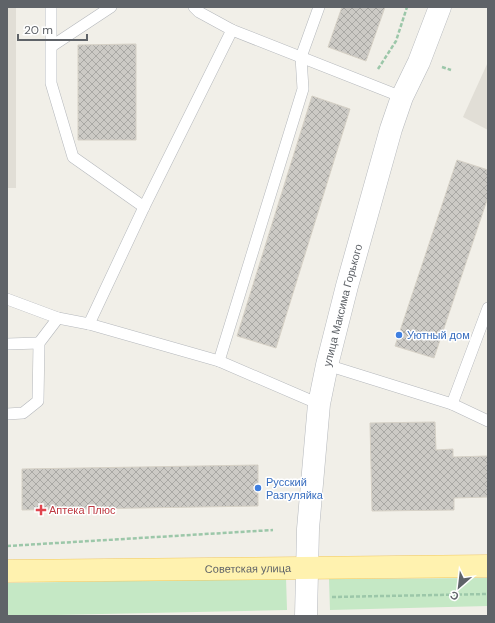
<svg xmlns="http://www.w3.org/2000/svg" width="495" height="623" viewBox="0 0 495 623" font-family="'DM Sans',sans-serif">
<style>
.education{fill:#e1ded6}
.green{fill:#c5e8c5}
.building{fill:url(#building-cross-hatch);stroke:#d6d1c6}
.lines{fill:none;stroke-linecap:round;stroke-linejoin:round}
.lane-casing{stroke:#b5b8bc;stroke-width:12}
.street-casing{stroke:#b5b8bc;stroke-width:23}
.primary-casing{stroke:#f2c960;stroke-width:23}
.path{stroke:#9cc7a9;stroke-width:2.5;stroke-dasharray:4 2;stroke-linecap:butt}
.lane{stroke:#fff;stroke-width:11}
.street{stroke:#fff;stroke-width:22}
.primary{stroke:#fff2af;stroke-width:22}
.shop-dot{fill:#3f7fe0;stroke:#fff;stroke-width:1.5}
.health-dot{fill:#e0444e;stroke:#fff;stroke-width:1.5}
.labels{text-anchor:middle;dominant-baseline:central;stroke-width:3;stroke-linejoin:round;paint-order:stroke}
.street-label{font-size:11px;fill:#5f6368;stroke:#fff}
.shop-label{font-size:11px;fill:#366cbe;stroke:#fff;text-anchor:start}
.health-label{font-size:11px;fill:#be3a42;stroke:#fff;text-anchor:start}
</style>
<defs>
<pattern id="building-cross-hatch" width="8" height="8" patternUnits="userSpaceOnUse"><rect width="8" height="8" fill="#cccac5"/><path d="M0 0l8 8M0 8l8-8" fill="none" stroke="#a9a8a4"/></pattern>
</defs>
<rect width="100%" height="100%" fill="#f1efe8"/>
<!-- education -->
<g class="education">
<rect x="7" y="7" width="9" height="181"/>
<polygon points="488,62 488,130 463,117"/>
</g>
<!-- green -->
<g class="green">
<polygon points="286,578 287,610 7,616 7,583"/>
<polygon points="488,578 488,606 330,610 329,579"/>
</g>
<!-- building -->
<g class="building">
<polygon points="342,7 385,7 366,61 328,47"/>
<polygon points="136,44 136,140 78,140 78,45"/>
<polygon points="312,96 350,109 276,348 237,336"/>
<polygon points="457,160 488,170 488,197 434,358 395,346"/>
<polygon points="435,422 436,450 453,449 453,457 488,456 488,497 454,498 454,510 372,511 370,423"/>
<polygon points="258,465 258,506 22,510 22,469"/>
</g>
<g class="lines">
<!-- lane casing -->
<g class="lane-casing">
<g id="lane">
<polyline points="51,7 51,83 73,157 144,207"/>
<polyline points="194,7 199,12 232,30 402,97"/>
<polyline points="52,46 111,7"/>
<polyline points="7,299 58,318 89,324 219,361 319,404"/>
<polyline points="89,324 144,207 232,30"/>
<polyline points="7,344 39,343"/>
<polyline points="219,361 303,89 301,57 319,7"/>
<polyline points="327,365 452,404 488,421"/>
<polyline points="452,404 488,308"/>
<polyline points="7,414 23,413 38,401 39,343 58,318"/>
</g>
</g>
<!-- street casing -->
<g class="street-casing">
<g id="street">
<path id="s1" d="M306,616L308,529L319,404L327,365L347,286L391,129L402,97L419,62L440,7"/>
</g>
</g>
<!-- primary casing -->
<g class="primary-casing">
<g id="primary">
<path id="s2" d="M7,571L488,566"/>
</g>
</g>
<!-- path -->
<g class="path">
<polyline points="442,67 451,70"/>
<polyline points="378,69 396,41 407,7"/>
<polyline points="7,546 273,530"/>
<polyline points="332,597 488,594"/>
</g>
<!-- lane -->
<use href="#lane" class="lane"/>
<!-- street -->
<use href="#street" class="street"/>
<!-- primary -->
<use href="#primary" class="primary"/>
</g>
<!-- markers -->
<g class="shop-dot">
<circle cx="399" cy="335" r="4"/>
<circle cx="258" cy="488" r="4"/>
</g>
<path class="health-dot" d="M39 504h4v4h4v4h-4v4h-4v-4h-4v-4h4z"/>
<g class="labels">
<!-- street labels -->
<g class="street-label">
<text stroke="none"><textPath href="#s1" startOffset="314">улица Максима Горького</textPath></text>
<text stroke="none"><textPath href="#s2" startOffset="241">Советская улица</textPath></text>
</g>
<!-- shop labels -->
<g class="shop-label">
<text x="407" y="335">Уютный дом</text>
<text x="266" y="482">Русский<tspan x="266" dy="13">Разгуляйка</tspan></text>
</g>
<!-- health labels -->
<g class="health-label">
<text x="49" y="510">Аптека Плюс</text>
</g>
</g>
<!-- border -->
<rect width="495" height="623" fill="none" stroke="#5f6368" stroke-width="16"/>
<!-- north arrow -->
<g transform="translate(459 587) rotate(208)" stroke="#ffffff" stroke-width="3" paint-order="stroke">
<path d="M0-3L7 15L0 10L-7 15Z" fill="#5f6368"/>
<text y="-6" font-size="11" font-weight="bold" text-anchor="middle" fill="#5f6368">С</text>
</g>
<!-- scale -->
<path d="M18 34v6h69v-6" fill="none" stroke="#5f6368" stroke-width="2"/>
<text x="24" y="34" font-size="12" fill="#5f6368" stroke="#ffffff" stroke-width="3" paint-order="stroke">20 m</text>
</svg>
